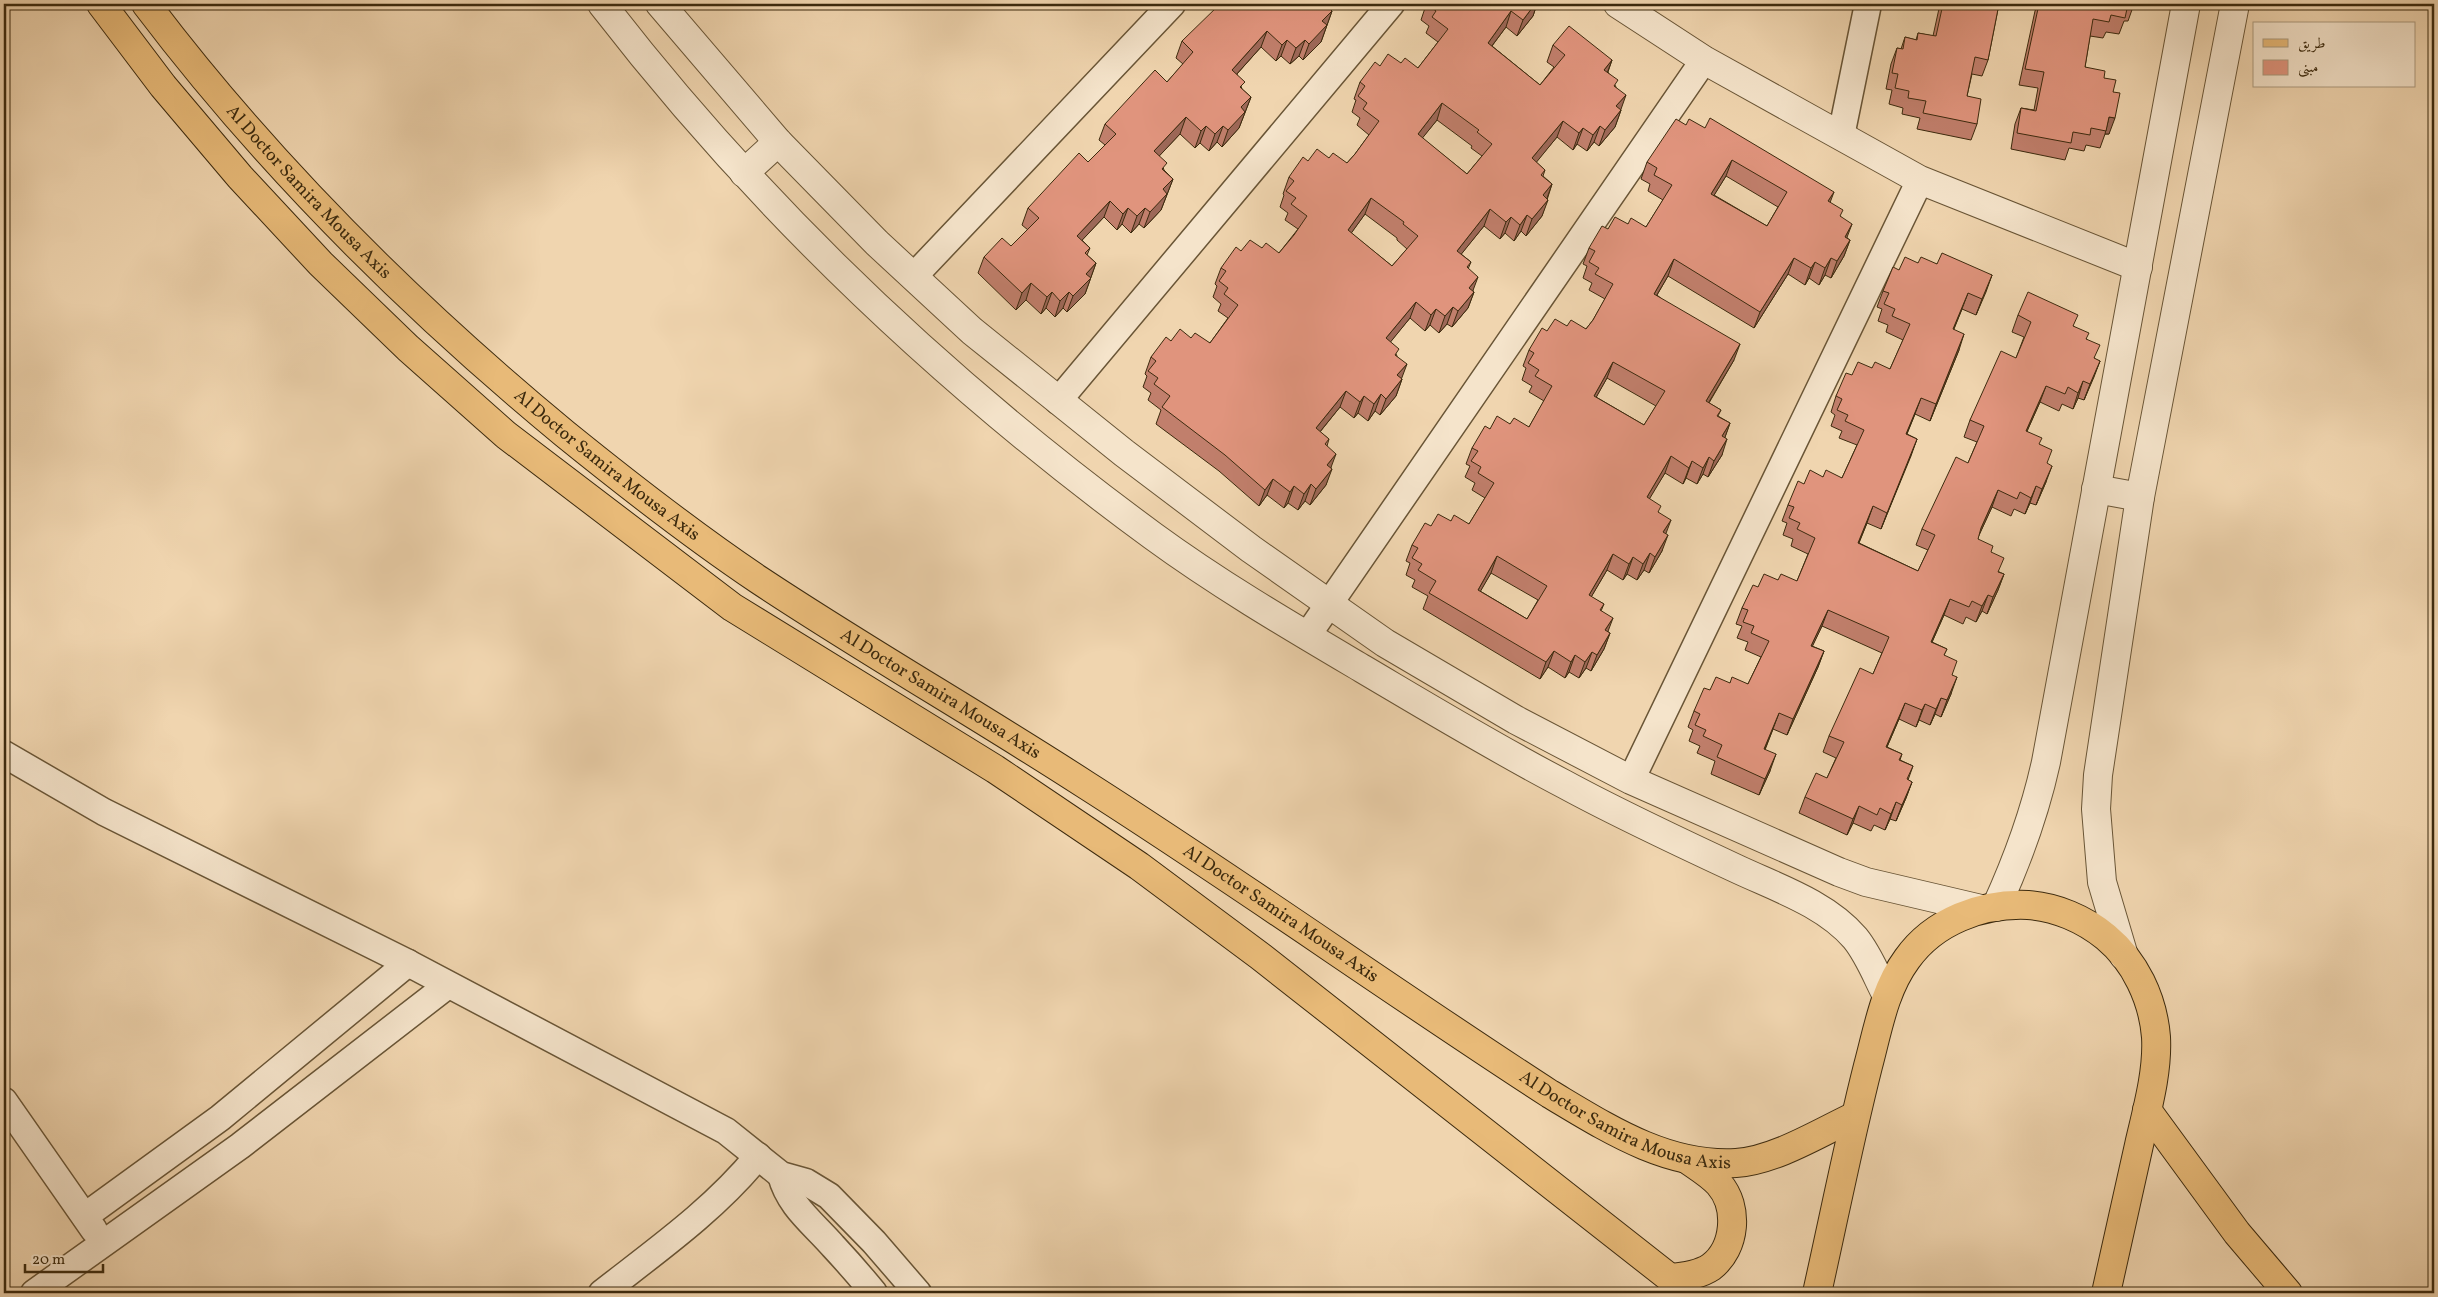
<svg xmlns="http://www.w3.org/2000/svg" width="2438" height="1297" viewBox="0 0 2438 1297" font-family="Vollkorn,Amiri,serif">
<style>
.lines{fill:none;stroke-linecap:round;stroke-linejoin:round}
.minor-casing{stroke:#695536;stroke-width:29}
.tertiary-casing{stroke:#695536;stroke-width:30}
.primary-casing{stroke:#3c2a0e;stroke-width:30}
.minor{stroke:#f5e4cb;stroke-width:26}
.tertiary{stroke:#f5e4cb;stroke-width:28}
.primary{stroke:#e8ba78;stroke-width:28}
.wall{fill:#c17f6c;stroke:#3c2a0e;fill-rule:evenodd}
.shaded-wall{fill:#9d6858;stroke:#3c2a0e}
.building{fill:#e0947d;stroke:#3c2a0e;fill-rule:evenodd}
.labels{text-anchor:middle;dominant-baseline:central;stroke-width:4;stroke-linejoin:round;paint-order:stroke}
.street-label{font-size:18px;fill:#3c2a0e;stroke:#f5e4cb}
</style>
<rect width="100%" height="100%" fill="#f0d5af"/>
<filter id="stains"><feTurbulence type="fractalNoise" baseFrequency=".004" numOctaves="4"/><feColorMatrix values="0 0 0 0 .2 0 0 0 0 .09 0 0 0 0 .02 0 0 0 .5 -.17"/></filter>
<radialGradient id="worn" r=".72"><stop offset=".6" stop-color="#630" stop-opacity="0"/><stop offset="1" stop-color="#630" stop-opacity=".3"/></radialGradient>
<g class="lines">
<!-- minor casing -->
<g class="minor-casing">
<g id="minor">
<polyline points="1841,136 1868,4"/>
<polyline points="914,276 1172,4"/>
<polyline points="1058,401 1391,4"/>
<polyline points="1307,636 1704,60"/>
<polyline points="4,754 104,812 408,963 726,1131 781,1175 806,1182 829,1196 874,1242 918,1293"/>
<polyline points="1631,780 1920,180"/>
<polyline points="4,1101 94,1230"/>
<path d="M781,1175C789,1206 813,1223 833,1246C847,1261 861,1277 874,1293"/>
<polyline points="85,1216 220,1118 408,963"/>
<polyline points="34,1293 240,1146 448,985"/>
<path d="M602,1293C657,1250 714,1210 758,1156"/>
</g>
</g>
<!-- tertiary casing -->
<g class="tertiary-casing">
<g id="tertiary">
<path d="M602,4C758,206 947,385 1153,536C1220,585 1292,627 1363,669C1429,708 1495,748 1564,784C1619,814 1677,841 1735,868C1775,887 1825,903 1855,938C1869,955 1877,977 1887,996"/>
<polyline points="660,4 778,142 877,243 972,331 1124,453 1251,549 1385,643 1516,720 1631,780 1839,872 1866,882 1981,909"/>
<polyline points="1618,4 1704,60 1920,180 2138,267"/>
<polyline points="744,173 778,142"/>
<polyline points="2096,489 2140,497"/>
<path d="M1996,907C2018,859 2035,812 2046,762L2186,4"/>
<polyline points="2124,956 2102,882 2096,809 2098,775 2140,497 2235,4"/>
</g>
</g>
<!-- primary casing -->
<g class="primary-casing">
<g id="primary">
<polyline points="101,4 163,86 240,177 321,264 408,348 506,435 732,607 995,769 1139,866 1260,956 1670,1278 1685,1293"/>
<path id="s1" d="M146,4C267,164 410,306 565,434C628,485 692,535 759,580C866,651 978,715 1086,785C1243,885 1394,993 1550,1094C1607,1128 1666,1167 1736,1163C1774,1161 1821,1132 1855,1116"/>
<polyline points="2147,1110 2237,1233 2288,1293"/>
<path d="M1670,1278C1684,1277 1699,1275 1711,1267C1736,1248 1739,1207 1719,1184C1711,1175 1698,1167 1688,1160"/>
<path d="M1817,1293C1834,1217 1849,1141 1868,1066C1878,1029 1884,990 1907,959C1934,921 1982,903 2028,905C2056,907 2084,919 2106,937C2135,961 2153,999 2156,1037C2158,1072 2147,1110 2139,1145C2128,1194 2117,1244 2106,1293"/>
</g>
</g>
<!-- minor -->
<use href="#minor" class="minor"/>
<!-- tertiary -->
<use href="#tertiary" class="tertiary"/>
<!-- primary -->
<use href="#primary" class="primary"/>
</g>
<!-- wall -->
<g class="wall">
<path d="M1424,4H1537L1533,16L1517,36L1506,27L1492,46L1540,85L1554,67L1547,62L1553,45L1612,60L1608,72L1616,87L1620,109L1621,110L1615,127L1599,146L1594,142L1587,151L1577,144L1573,150L1557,137L1536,162L1545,170L1543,176L1552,184L1542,216L1526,236L1521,231L1514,241L1505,233L1500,239L1484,226L1461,254L1471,262L1468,269L1473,291L1474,292L1468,308L1452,327L1447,324L1439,333L1430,325L1425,331L1410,318L1390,342L1397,356L1401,379H1402L1396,396L1380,415L1375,411L1368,421L1358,413L1354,418L1340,407L1320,432L1329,439L1327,446L1331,468L1326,485L1310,505L1305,501L1298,510L1288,503L1284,508L1267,495L1259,506L1219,471L1156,424L1161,410L1148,400L1151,393L1143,387L1147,376L1145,374L1151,357L1171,341L1191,338L1210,343L1228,318L1218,311L1221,304L1213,297L1217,286L1215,284L1221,268L1241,251L1262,248L1279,253L1298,229L1285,220L1288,213L1280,207L1284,195L1283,194L1289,177L1308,161L1329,158L1347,163L1355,154L1369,135L1357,125L1360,118L1352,112L1356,100L1354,99L1360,82L1380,66L1401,63L1418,68L1438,42L1426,33L1429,26L1421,20L1425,8L1423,6ZM1437,120L1472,146L1471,148L1482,156L1467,174L1422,138ZM1365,214L1397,238V240L1407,249L1392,266L1351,233Z"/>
<polygon points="1940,4 1999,4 1988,60 1982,76 1972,74 1967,96 1977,124 1971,140 1917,129 1920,118 1902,114 1903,108 1889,104 1892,90 1886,89 1891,64 1897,48 1901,49 1905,37 1916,40 1918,33 1933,36"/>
<polygon points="2038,4 2134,4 2128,21 2124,21 2119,34 2106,32 2103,38 2090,36 2085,67 2104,78 2113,92 2109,134 2105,134 2100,148 2086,145 2084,151 2069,148 2065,160 2011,149 2015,124 2021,108 2034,110 2038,88 2019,85 2035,11"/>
<polygon points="1332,11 1321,42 1303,60 1299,56 1290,64 1281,56 1276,61 1261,47 1237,74 1242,89 1251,97 1239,128 1222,147 1217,142 1209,151 1200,143 1195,148 1180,134 1159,156 1164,170 1173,179 1161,210 1144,228 1139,224 1131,233 1122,224 1117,230 1104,217 1082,240 1090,248 1087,255 1096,263 1085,294 1067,312 1063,308 1055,317 1046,308 1041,314 1026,300 1016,310 978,273 984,257 1011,246 1028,230 1022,225 1028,208 1088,162 1105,145 1099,140 1105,124 1167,82 1183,64 1176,58 1182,41"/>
<path d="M1686,125L1830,203L1841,217L1847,238L1850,240L1844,256L1831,278L1825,275L1819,285L1809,278L1805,285L1788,274L1754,328L1668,276L1657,295L1734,360L1709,403L1721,410L1718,416L1730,423L1725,437L1722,455L1708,477L1703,474L1697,484L1686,478L1683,484L1665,473L1649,498L1659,513L1665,534L1662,551L1649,573L1644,570L1637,580L1627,574L1623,580L1607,570L1591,597L1604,604L1601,611L1608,632L1610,633L1604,649L1591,671L1586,668L1579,678L1569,672L1565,678L1548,667L1540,679L1423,609L1428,596L1412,587L1415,580L1406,575L1410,563L1406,561L1412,545L1431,526L1451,521L1469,524L1485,498L1472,490L1475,483L1465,477L1470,466L1466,464L1472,448L1490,429L1510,424L1529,427L1544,401L1529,392L1532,386L1522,380L1526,368L1523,366L1529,350L1547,331L1567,326L1586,329L1593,320L1605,299L1589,290L1592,283L1583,278L1587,266L1583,264L1589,248L1608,229L1628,224L1646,227L1663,200L1648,191L1650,184L1641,179L1647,162ZM1726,176L1778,207L1767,226L1714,195ZM1607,378L1656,406L1644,425L1596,397ZM1491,573L1538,600L1527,619L1480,591Z"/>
<polygon points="1918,263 1937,264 1992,275 1976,315 1962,309 1954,329 1959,350 1930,421 1915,414 1907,434 1917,439 1881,529 1867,523 1859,543 1918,571 1928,550 1916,545 1922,529 1968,463 1977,442 1964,437 1970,420 2016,358 2024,337 2012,332 2018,315 2074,326 2087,339 2095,359 2100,361 2084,400 2078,398 2073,409 2062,404 2059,411 2040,402 2027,431 2039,444 2047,464 2046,482 2036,505 2030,503 2025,514 2014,509 2011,516 1992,507 1978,537 1978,539 1991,552 1999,572 2004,574 1998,590 1987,614 1982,611 1976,622 1966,617 1963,624 1944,615 1932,642 1947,649 1944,655 1952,675 1951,694 1941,717 1935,714 1930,725 1919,720 1916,727 1899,719 1887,747 1902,754 1900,760 1913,766 1908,780 1912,782 1906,798 1896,821 1890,819 1885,830 1874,825 1871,831 1853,823 1847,835 1799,813 1805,797 1827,778 1836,758 1823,752 1829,736 1873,674 1882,653 1822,626 1812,646 1824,651 1818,667 1787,735 1773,729 1765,750 1770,771 1759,795 1711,774 1715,761 1697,753 1700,746 1689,741 1693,730 1688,727 1694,711 1710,690 1730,683 1748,684 1761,657 1745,650 1748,642 1737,638 1742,626 1736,624 1742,608 1758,587 1778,580 1797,581 1808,554 1791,546 1793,539 1783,535 1787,523 1782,521 1788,505 1804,484 1823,477 1842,478 1857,445 1839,438 1842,431 1831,426 1835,415 1831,412 1836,396 1852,375 1872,368 1890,369 1903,340 1886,332 1888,325 1878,321 1882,309 1877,307 1883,291 1899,270"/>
</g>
<!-- shaded-wall -->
<g class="shaded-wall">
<polygon points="1535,4 1537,4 1533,16 1517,36 1523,20"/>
<polygon points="1332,11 1321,42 1303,60 1309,44 1322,21"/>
<polygon points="1511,11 1506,27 1482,59 1488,43"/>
<polygon points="1267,31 1261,47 1226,86 1232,70"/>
<polygon points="1287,40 1281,56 1276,61 1282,45"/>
<polygon points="1305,40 1299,56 1290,64 1296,48"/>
<polygon points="1612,60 1606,76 1604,70"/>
<polygon points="1626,95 1620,112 1616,106"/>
<polygon points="1251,97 1239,128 1222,147 1228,130 1241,107"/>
<polygon points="1442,103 1437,120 1412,151 1418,134"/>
<polygon points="1621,110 1615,127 1599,146 1605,130"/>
<polygon points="1186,117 1180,134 1148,168 1154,151"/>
<polygon points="2109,117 2115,118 2109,134 2105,134"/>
<polygon points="1563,121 1557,137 1526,175 1532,158"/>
<polygon points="1206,126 1200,143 1195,148 1201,131"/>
<polygon points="1223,126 1217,142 1209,151 1215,134"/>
<polygon points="1600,126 1594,142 1587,151 1593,135"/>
<polygon points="1583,128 1577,144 1573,150 1579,133"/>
<polygon points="1732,160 1726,176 1705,210 1711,194"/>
<polygon points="1173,179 1161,210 1144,228 1150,212 1163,189"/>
<polygon points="1552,184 1546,201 1543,195"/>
<polygon points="1834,192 1828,208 1828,201"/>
<polygon points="1371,198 1365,214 1342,246 1348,230"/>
<polygon points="1548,200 1542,216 1526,236 1532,219"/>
<polygon points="1110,201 1104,217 1071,252 1077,236"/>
<polygon points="1128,208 1122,224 1117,230 1123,214"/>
<polygon points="1145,208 1139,224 1131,233 1137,216"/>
<polygon points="1490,209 1484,226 1451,267 1457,251"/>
<polygon points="1527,215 1521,231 1514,241 1520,225"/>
<polygon points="1511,217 1505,233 1500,239 1506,222"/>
<polygon points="1852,224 1846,240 1845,237"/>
<polygon points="1850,240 1844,256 1831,278 1837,261"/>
<polygon points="1794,258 1788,274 1754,328 1760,312"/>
<polygon points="1831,258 1825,275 1819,285 1825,268"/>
<polygon points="1674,259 1668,276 1648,310 1654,294"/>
<polygon points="1815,262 1809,278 1805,285 1811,268"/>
<polygon points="1096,263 1085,294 1067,312 1073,296 1086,274"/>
<polygon points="1992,275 1986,292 1976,315 1982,299"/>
<polygon points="1478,277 1472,293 1469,288"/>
<polygon points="1031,283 1026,300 1016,310 1022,293"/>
<polygon points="1052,292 1046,308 1041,314 1047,297"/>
<polygon points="1069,292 1063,308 1055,317 1060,301"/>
<polygon points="1474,292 1468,308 1452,327 1458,311"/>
<polygon points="1968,293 1962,309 1947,345 1953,329"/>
<polygon points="1416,302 1410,318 1380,355 1386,338"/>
<polygon points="1453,307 1447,324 1439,333 1445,316"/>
<polygon points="1436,309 1430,325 1425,331 1431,315"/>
<polygon points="1964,334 1959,350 1930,421 1936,404"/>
<polygon points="1740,344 1734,360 1700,417 1706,401"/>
<polygon points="2100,361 2094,377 2084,400 2090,384"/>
<polygon points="1613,362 1607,378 1588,412 1594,396"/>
<polygon points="1407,364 1401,380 1397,375"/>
<polygon points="1402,379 1396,396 1380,415 1386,399"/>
<polygon points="2083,381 2078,398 2073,409 2078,393"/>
<polygon points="2046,386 2040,402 2020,447 2026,431"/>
<polygon points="1346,391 1340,407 1310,444 1316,428"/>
<polygon points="1381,394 1375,411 1368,421 1374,404"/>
<polygon points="1364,396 1358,413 1354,418 1360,402"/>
<polygon points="1921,398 1915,414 1900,450 1906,434"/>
<polygon points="1730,423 1724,440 1722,436"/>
<polygon points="1727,439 1722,455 1708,477 1714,461"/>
<polygon points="1917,439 1911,456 1881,529 1887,513"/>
<polygon points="1336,454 1330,470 1327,465"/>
<polygon points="1671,456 1665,473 1641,513 1647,497"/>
<polygon points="1709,457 1703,474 1697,484 1703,468"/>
<polygon points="1692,461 1686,478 1683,484 1689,468"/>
<polygon points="2052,466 2046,482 2036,505 2042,489"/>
<polygon points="1332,469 1326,485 1310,505 1316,489"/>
<polygon points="1273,479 1267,495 1259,506 1265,490"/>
<polygon points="1311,484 1305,501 1298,510 1304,494"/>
<polygon points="1294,486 1288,503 1284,508 1290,492"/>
<polygon points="2036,486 2030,503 2025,514 2031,498"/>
<polygon points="1998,490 1992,507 1975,544 1981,528"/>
<polygon points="1873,506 1867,523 1852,559 1858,543"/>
<polygon points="1671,520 1665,536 1663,532"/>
<polygon points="1668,535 1662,551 1649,573 1655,557"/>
<polygon points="1650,553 1644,570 1637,580 1643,564"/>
<polygon points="1613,554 1607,570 1583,611 1589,595"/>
<polygon points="1497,556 1491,573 1472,606 1478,590"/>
<polygon points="1633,557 1627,574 1623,580 1629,564"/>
<polygon points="2004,574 1998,590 1987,614 1993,597"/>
<polygon points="1988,595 1982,611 1976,622 1982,606"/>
<polygon points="1950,599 1944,615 1925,658 1931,642"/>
<polygon points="1828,610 1822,626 1805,662 1811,646"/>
<polygon points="1613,618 1607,634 1605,630"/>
<polygon points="1610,633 1604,649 1591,671 1597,655"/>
<polygon points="1554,651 1548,667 1540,679 1546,662"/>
<polygon points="1824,651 1818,667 1787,735 1793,719"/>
<polygon points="1592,652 1586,668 1579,678 1585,662"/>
<polygon points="1575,655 1569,672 1565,678 1571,662"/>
<polygon points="1957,677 1951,694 1941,717 1947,700"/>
<polygon points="1941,698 1935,714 1930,725 1936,709"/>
<polygon points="1905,703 1899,719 1880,763 1886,747"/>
<polygon points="1925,704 1919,720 1916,727 1922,710"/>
<polygon points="1779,713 1773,729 1758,766 1764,749"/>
<polygon points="1776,754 1770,771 1759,795 1765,779"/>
<polygon points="1912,782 1906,798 1896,821 1902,805"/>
<polygon points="1896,802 1890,819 1885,830 1891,814"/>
<polygon points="1859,806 1853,823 1847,835 1853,819"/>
</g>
<!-- building -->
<g class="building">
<polygon points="1220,4 1325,4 1332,11 1322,21 1327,25 1309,44 1305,40 1296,48 1287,40 1282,45 1267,31 1232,70 1245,82 1240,87 1251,97 1241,107 1245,112 1228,130 1223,126 1215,134 1206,126 1201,131 1186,117 1154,151 1167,163 1162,169 1173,179 1163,189 1167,194 1150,212 1145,208 1137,216 1128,208 1123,214 1110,201 1077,236 1090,248 1085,253 1096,263 1086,274 1091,278 1073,296 1069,292 1060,301 1052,292 1047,297 1031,283 1022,293 984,257 1002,238 1011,246 1039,218 1028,208 1079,153 1088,162 1116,134 1105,124 1155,70 1167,82 1193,52 1182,41"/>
<path d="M1427,4H1535L1523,20L1511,11L1488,43L1540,85L1565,55L1553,45L1569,26L1612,60L1604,70L1618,80L1614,86L1626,95L1616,106L1621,110L1605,130L1600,126L1593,135L1583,128L1579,133L1563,121L1532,158L1545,170L1541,175L1552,184L1543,195L1548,200L1532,219L1527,215L1520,225L1511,217L1506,222L1490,209L1457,251L1471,262L1467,267L1478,277L1469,288L1474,292L1458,311L1453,307L1445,316L1436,309L1431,315L1416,302L1386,338L1399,349L1395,355L1407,364L1397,375L1402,379L1386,399L1381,394L1374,404L1364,396L1360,402L1346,391L1316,428L1329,439L1325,444L1336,454L1327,465L1332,469L1316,489L1311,484L1304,494L1294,486L1290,492L1273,479L1265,490L1225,455L1162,407L1170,396L1154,384L1158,378L1148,371L1156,361L1151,357L1166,337L1171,341L1180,329L1191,338L1195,333L1210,343L1238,305L1224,294L1228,288L1219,281L1226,271L1221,268L1236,247L1241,251L1250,240L1262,248L1266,243L1279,253L1294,235L1307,216L1291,204L1296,198L1286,191L1294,181L1289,177L1303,157L1308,161L1317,149L1329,158L1333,153L1347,163L1355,154L1379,121L1363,109L1367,103L1358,96L1365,86L1360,82L1375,62L1380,66L1388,54L1401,63L1405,58L1418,68L1448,29L1432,17L1436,11ZM1442,103L1479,130L1477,132L1492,144L1467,174L1418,134ZM1371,198L1404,222L1403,224L1418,236L1392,266L1348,230Z"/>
<polygon points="1943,4 1999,4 1988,60 1975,57 1967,96 1981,99 1977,124 1923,113 1926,101 1908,98 1909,91 1895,88 1898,74 1892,73 1897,48 1903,49 1905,37 1917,40 1918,33 1936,36"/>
<polygon points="2039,4 2134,4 2134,5 2128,4 2125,18 2111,15 2109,22 2093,19 2085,67 2105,71 2104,78 2116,80 2113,92 2120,93 2115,118 2109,117 2106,131 2091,128 2090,135 2073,132 2071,143 2017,133 2021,108 2036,111 2044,72 2025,69"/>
<path d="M1710,118L1834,192L1828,201L1843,210L1840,216L1852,224L1845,237L1850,240L1837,261L1831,258L1825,268L1815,262L1811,268L1794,258L1760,312L1674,259L1654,294L1740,344L1706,401L1721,410L1717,416L1730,423L1722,436L1727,439L1714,461L1709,457L1703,468L1692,461L1689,468L1671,456L1660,475L1647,497L1661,506L1658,512L1671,520L1663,532L1668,535L1655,557L1650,553L1643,564L1633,557L1629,564L1613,554L1589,595L1604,604L1600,610L1613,618L1605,630L1610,633L1597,655L1592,652L1585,662L1575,655L1571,662L1554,651L1546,662L1429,593L1436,581L1418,570L1422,564L1412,558L1418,548L1412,545L1425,523L1431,526L1438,514L1451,521L1454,515L1469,524L1494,483L1478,473L1481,467L1471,461L1478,451L1472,448L1485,426L1490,429L1497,416L1510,424L1514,418L1529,427L1552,386L1535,376L1539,370L1528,363L1534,353L1529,350L1542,328L1547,331L1555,319L1567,326L1571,320L1586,329L1593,320L1613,284L1595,274L1599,268L1589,262L1595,251L1589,248L1602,226L1608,229L1615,217L1628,224L1631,218L1646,227L1672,185L1654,175L1657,168L1647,162L1676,119L1686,125L1689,119L1705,128ZM1732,160L1787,192L1767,226L1711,194ZM1613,362L1665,391L1644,425L1594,396ZM1497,556L1547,586L1527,619L1478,590Z"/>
<polygon points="1942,253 1992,275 1982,299 1968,293 1953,329 1964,334 1936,404 1921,398 1906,434 1917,439 1887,513 1873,506 1858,543 1918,571 1935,535 1922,529 1956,457 1968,463 1984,426 1970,420 2001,351 2016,358 2031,322 2018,315 2028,292 2078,315 2073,326 2089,333 2086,339 2100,345 2094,358 2100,361 2090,384 2083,381 2078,393 2068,387 2065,394 2046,386 2026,431 2042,438 2039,444 2052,450 2047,463 2052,466 2042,489 2036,486 2031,498 2020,492 2017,499 1998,490 1981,528 1978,539 1993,546 1991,552 2004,558 1998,572 2004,574 1993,597 1988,595 1982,606 1972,601 1969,607 1950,599 1931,642 1947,649 1944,655 1957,661 1952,675 1957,677 1947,700 1941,698 1936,709 1925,704 1922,710 1905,703 1886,747 1902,754 1899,760 1913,766 1907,779 1912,782 1902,805 1896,802 1891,814 1880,808 1877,815 1859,806 1853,819 1805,797 1816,773 1827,778 1844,742 1829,736 1860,668 1873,674 1889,637 1828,610 1811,646 1824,651 1793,719 1779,713 1764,749 1776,754 1765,779 1717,757 1722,745 1703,736 1706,730 1695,725 1700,714 1694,711 1704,688 1710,690 1716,677 1730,683 1732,677 1748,684 1769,641 1751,633 1754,626 1743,622 1748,610 1742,608 1753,585 1758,587 1764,574 1778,580 1781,574 1797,581 1815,538 1797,529 1800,523 1789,518 1794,507 1788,505 1798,481 1804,484 1810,470 1823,477 1826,470 1842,478 1864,430 1845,421 1848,415 1837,410 1842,399 1836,396 1846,373 1852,375 1858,362 1872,368 1875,362 1890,369 1910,324 1892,316 1895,309 1884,304 1889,293 1883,291 1893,267 1899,270 1905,257 1918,263 1921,257 1937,264"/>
</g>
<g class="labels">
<!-- street labels -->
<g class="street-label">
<text stroke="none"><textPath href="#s1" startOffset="249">Al Doctor Samira Mousa Axis</textPath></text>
<text stroke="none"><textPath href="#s1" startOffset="654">Al Doctor Samira Mousa Axis</textPath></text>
<text stroke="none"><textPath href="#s1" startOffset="1059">Al Doctor Samira Mousa Axis</textPath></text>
<text stroke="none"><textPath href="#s1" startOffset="1464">Al Doctor Samira Mousa Axis</textPath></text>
<text stroke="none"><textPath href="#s1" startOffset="1869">Al Doctor Samira Mousa Axis</textPath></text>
</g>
</g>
<!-- margin -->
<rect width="2438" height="1297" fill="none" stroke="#f0d5af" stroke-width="20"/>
<rect x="5" y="5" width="2428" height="1287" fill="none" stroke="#3c2a0e" stroke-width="2.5"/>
<rect x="10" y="10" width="2418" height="1277" fill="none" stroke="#3c2a0e"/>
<!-- legend -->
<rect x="2253" y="22" width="162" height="65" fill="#f5e4cb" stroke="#ab9a7f"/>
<rect x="2263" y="39" width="25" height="8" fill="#e8ba78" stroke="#ab9a7f"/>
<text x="2298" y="48" font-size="15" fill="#3c2a0e">طريق</text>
<rect x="2263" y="60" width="25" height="15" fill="#e0947d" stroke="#ab9a7f"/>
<text x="2298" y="72" font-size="15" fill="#3c2a0e">مبنى</text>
<!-- scale -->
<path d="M25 1264v8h78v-8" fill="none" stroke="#3c2a0e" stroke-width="2.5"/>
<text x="32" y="1264" font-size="15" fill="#3c2a0e" stroke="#f5e4cb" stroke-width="4" paint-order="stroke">20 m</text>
<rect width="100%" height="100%" filter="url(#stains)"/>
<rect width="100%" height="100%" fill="url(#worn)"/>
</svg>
